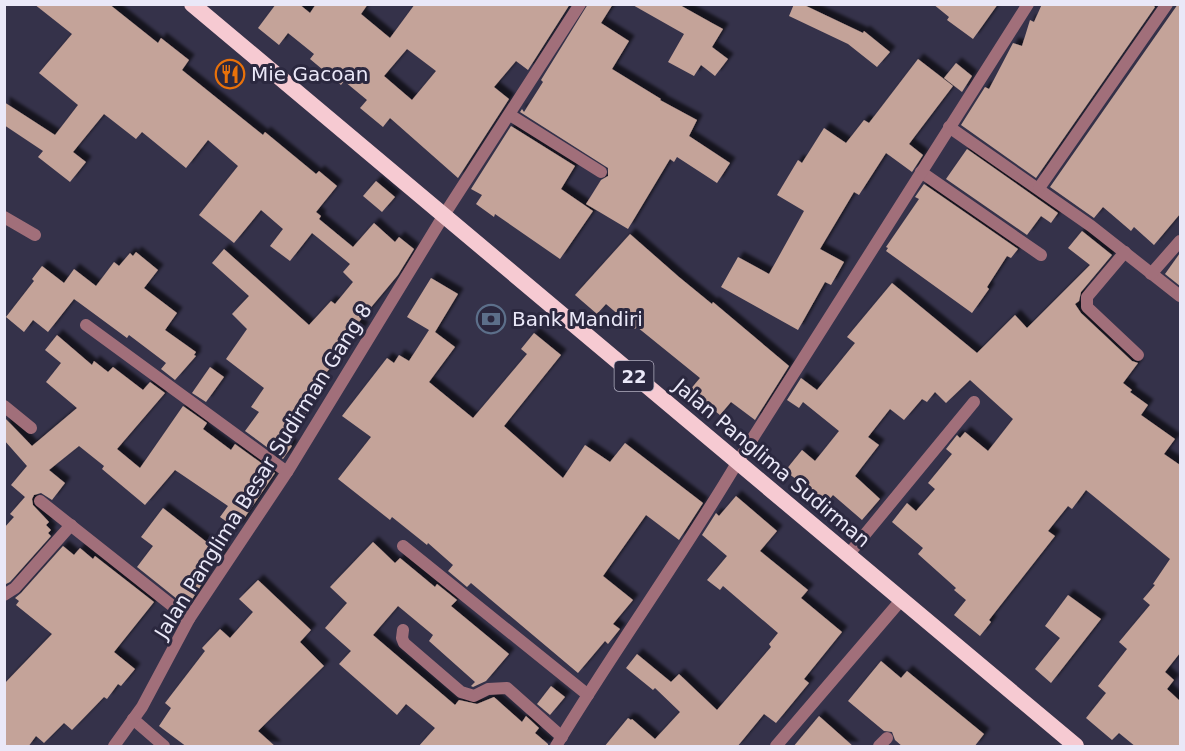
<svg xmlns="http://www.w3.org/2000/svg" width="1185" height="751" viewBox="0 0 1185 751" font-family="'DejaVu Sans',sans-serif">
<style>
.building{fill:#c4a399;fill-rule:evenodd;filter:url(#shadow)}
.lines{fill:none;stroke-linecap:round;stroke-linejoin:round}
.minor{stroke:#a16f7a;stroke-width:12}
.tertiary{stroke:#a16f7a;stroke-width:12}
.trunk{stroke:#f6cad2;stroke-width:16}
.labels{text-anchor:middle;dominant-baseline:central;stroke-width:6;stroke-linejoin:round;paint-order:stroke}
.shield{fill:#2b283f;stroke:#b1aec0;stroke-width:1.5}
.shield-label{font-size:18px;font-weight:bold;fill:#eae8f8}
.poi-label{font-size:20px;fill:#eae8f8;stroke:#2b283f;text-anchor:start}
.street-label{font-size:20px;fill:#eae8f8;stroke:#2b283f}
</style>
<defs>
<filter id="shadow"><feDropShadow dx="5.5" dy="-5.5" stdDeviation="1.5" flood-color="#0009"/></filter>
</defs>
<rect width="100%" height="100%" fill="#35324a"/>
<!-- building -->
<g class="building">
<polygon points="34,4 109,4 158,43 161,38 189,60 182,70 263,135 265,132 316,174 319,171 337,186 316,212 321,216 319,219 353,247 374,223 395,242 399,237 414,249 398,275 358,323 363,328 303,401 311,407 286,441 292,446 283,459 245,431 259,412 251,407 264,388 226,359 247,329 232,314 249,296 212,263 224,249 309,325 331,301 335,304 353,282 343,272 350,264 312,233 290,261 270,246 283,229 261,210 234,243 199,215 238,166 208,140 186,168 142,132 136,139 104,114 73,152 86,162 70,182 38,157 43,151 4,125 4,102 55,135 78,105 39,73 72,34"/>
<path d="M276,4H299L310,13L316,4H368L361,14L390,38L415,4H570L528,70L516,61L494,87L509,99L458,178L390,118L383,127L360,108L367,100L344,81L341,85L310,59L314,54L288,33L279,45L258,28ZM407,49L436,71L412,100L384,76Z"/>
<polygon points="588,4 613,4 601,23 629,41 612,69 661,99 660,100 697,120 689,136 730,163 717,183 677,157 674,162 670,159 628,229 586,204 601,180 608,176 608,168 520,112 522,109 524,112 543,82 541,80"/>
<polygon points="631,4 678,4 712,23 723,29 712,47 728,59 715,76 701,65 694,76 668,62 684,34"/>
<polygon points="794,4 802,4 863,33 864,31 890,52 877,67 848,44 789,16"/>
<polygon points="933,4 998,4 973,39 947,20 949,17"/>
<polygon points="1042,4 1152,4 1155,7 1036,178 961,125 985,87 989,89 1013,43 1022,46 1030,20 1034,22"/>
<polygon points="1178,4 1180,4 1180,214 1154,245 1134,227 1131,231 1103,207 1094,218 1050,187"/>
<polygon points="918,59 953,86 909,144 923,155 912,172 886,153 859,195 854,192 820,249 844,262 831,285 825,282 798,330 721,287 738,257 769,274 804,211 777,195 798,160 802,163 824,128 846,143 864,120 869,123"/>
<polygon points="956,63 972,76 962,92 944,78"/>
<polygon points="511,126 575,166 561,189 593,211 560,259 495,214 494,217 476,204 482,195 471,189"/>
<polygon points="967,149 1058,213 1051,223 1041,216 1027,235 946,179"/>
<polygon points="376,181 395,197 382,212 363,196"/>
<polygon points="924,184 1018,249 1011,258 1007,256 987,287 989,289 972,313 886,251 888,248 886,247 919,199 915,197"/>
<polygon points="1082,231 1112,255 1081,292 1079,301 1075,304 1081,313 1132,361 1138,363 1123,383 1132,390 1130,392 1148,405 1141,415 1175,439 1164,454 1180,465 1180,653 1165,672 1174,680 1167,689 1180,701 1180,747 1136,747 1119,733 1112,740 1086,718 1106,693 1098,686 1127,649 1119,642 1150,605 1143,599 1155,585 1153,584 1170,559 1086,490 1072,509 1068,506 1048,531 1055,536 989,620 991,622 980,636 954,615 966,600 954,590 956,588 918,554 923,548 892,522 907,503 916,511 935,489 928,483 952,454 946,449 957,435 960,438 965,432 988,451 1013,419 970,380 946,403 935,392 927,402 922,399 904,420 890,409 868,437 879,445 855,476 880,499 862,520 833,495 827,502 785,471 802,450 815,461 839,431 803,402 799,408 787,400 801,378 817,390 855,343 847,337 892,283 977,353 1015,315 1027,328 1090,265 1068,248"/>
<polygon points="630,234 679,277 712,304 713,302 789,366 755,420 731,402 720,415 689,391 700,378 637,327 635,329 606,304 597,314 575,295"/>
<polygon points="136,252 158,270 144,288 177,313 165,330 196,352 194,355 196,356 175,380 161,369 166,363 129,335 127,338 74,299 48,332 33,320 24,332 6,317 34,281 32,279 42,266 64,283 74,269 96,286 114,262 119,266 130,253 133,256"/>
<polygon points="1180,253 1180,286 1165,274"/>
<polygon points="431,278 458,294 435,332 455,347 429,382 473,418 527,354 521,349 534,333 561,355 504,426 563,478 585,445 610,462 625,443 703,503 679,540 646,515 603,576 633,600 613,624 620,629 608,644 605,641 578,673 471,583 467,587 448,571 453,565 428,543 427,545 392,517 390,520 338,479 371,437 342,416 387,358 394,363 399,355 409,361 429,330 407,317"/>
<polygon points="57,335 92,365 94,361 108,372 113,367 143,390 150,382 165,393 117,449 140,468 183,406 207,423 203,429 231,450 235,444 275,473 237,529 220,517 228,506 175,470 145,505 102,469 104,466 79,446 49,470 65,483 52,500 41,493 34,495 32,499 33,505 49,522 46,525 51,530 48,533 51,536 10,582 4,585 4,528 14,517 10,514 25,497 11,485 27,466 4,440 4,417 32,446 77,408 46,382 61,363 45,350"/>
<polygon points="210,367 224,377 206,402 192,393"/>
<polygon points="736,496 777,531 760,551 808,590 801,598 842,632 804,679 809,683 776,723 764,714 737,747 604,747 628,718 631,720 632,719 655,739 680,712 655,688 653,690 626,668 637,654 671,682 679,674 717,710 771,647 769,644 778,633 723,586 720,590 707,580 727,556 702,535 716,513 719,516"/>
<polygon points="163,508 222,554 200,583 202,584 187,607 137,567 153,546 141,537"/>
<polygon points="373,542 395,563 400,558 435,587 437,584 457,600 451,606 509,654 486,681 473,687 471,686 475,682 429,641 433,635 398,606 373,635 455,705 459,700 477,704 494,697 522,722 526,716 539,728 535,733 548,744 548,747 418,747 435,728 406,704 397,715 339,664 351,651 325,628 347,603 330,587"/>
<polygon points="63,546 74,555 80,548 93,559 95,556 154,602 114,652 135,669 121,686 118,684 107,699 104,697 72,730 64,723 44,743 36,736 28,747 4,747 4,684 52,634 16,605 19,601 15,598 21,593"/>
<polygon points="258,580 311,630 300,642 324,666 258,731 276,747 187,747 159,726 171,708 165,703 205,651 202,648 220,629 230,638 253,612 239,599"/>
<polygon points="1068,595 1101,619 1051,683 1035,669 1060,638 1045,626"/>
<polygon points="881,661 901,678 907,671 984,734 974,747 903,747 895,740 892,732 884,731 848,701"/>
<polygon points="551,686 565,697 550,715 537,704"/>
<polygon points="819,716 854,747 793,747"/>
</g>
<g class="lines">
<!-- minor -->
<g class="minor">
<polyline points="510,115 601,172"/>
<polyline points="949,127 1091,226 1180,296"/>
<polyline points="921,172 1041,255"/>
<polyline points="1039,188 1167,4"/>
<polyline points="4,217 35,235"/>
<polyline points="1125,252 1087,297 1087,307 1138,355"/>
<polyline points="1151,274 1180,241"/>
<polyline points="86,325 287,472"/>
<polyline points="4,406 31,428"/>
<polyline points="737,463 1028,4"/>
<polyline points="40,501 189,619"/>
<polyline points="403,546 588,695"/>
<polyline points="848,555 974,402"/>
<polyline points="4,595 15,588 71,525"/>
<polyline points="403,630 402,638 404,643 461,692 474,696 488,689 507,688 562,737"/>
<polyline points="133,719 164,746"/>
<polyline points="114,746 142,707 189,619 287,472 444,215 580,4"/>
<polyline points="776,746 902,599"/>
<polyline points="879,746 887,738"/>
</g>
<!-- tertiary -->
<path class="tertiary" d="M556,746C614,650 680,559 737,463"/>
<!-- trunk -->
<polyline class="trunk" points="192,4 1076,746"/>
</g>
<!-- icons -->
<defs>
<g id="restaurant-ring" transform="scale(1.5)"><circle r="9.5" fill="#2b283f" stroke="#e8710a" stroke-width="1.5"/><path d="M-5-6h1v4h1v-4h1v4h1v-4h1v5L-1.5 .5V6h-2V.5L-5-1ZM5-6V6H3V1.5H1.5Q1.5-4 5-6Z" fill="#e8710a"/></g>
<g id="bank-ring" transform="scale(1.5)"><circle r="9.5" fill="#2b283f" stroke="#5c6f8a" stroke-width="1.5"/><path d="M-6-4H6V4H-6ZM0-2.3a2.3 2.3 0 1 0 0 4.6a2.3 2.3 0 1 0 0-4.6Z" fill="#5c6f8a"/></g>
</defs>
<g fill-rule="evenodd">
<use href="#restaurant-ring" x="230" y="74"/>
<use href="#bank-ring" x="491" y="319"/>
</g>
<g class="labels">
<!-- shield labels -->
<rect class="shield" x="614.5" y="361" width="39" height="30" rx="4.5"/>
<g class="shield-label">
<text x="634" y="376">22</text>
</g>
<!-- poi labels -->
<g class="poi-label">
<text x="251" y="74">Mie Gacoan</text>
<text x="512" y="319">Bank Mandiri</text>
</g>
<!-- street labels -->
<g class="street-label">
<text transform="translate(772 463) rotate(40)">Jalan Panglima Sudirman</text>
<text transform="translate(263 471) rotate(-58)">Jalan Panglima Besar Sudirman Gang 8</text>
</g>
</g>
<!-- border -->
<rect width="1185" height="751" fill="none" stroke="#eae8f8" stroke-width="12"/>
</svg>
